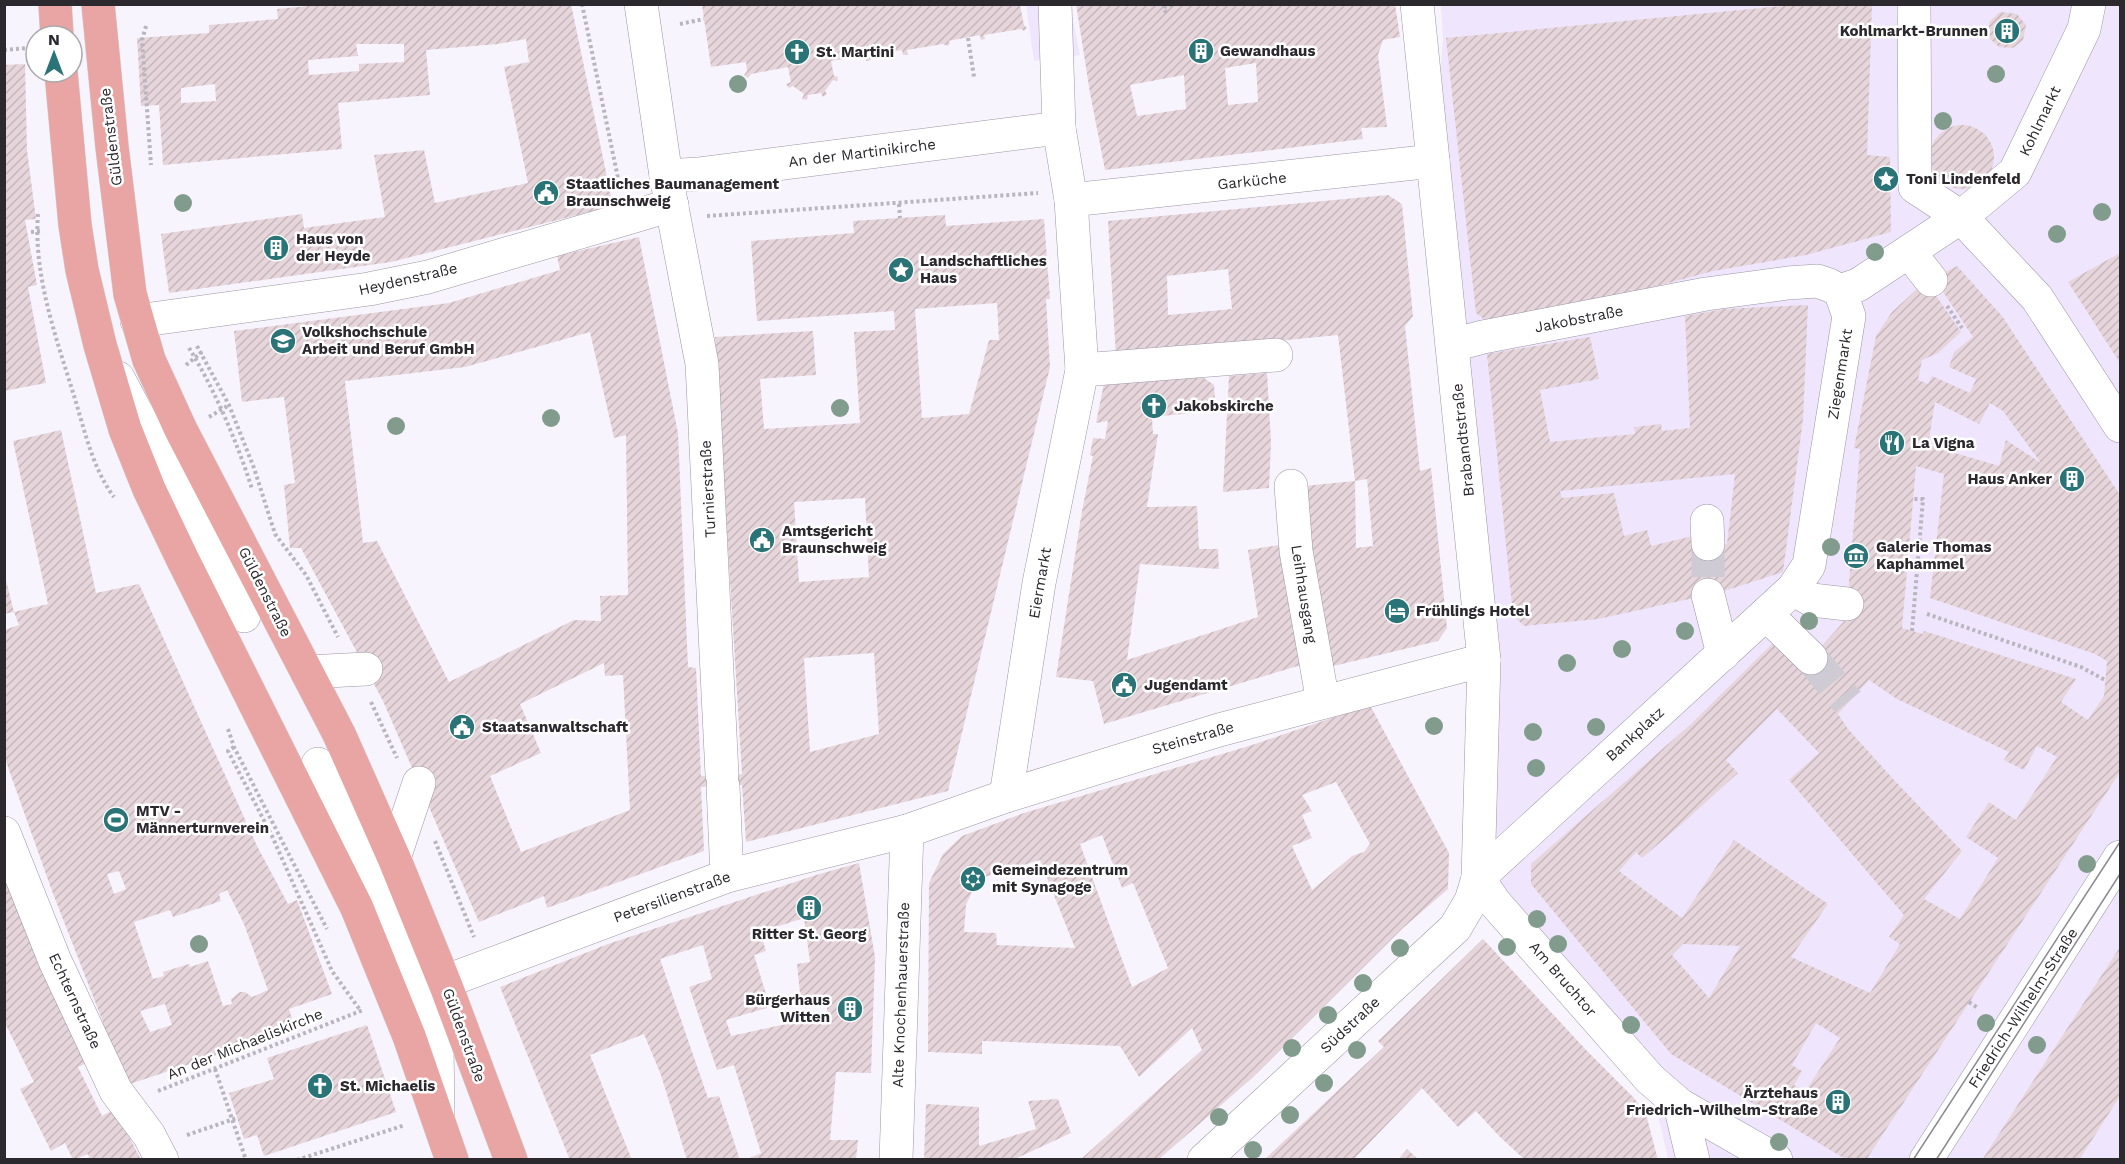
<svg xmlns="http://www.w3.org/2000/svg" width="2125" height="1164" viewBox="0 0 2125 1164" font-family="'Work Sans',sans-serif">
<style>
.built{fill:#efe5fc}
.building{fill:url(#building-hatch);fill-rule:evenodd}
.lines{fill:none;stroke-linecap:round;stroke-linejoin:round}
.minor-tunnel{stroke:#cfcbd4;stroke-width:33;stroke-dasharray:33 16;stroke-linecap:butt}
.minor-casing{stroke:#9c96a4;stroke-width:34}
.major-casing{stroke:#d5d4d5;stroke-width:34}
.path{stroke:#b9b5be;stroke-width:4;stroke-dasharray:3 3;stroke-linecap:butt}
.minor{stroke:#fff;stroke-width:33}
.major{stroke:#e8a5a4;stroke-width:33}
.tram{stroke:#8d8a92;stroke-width:1.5}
.tree{fill:#819c8c}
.labels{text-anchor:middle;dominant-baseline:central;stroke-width:5;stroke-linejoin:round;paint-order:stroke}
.poi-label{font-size:15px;font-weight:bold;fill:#2b282e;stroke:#fff;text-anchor:start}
.street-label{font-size:15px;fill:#2b282e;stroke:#fff}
</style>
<defs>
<pattern id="building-hatch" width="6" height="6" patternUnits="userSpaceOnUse" patternTransform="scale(1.5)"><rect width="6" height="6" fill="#e7d5dc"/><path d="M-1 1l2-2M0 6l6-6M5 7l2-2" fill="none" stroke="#c6b7bd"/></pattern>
</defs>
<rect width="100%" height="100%" fill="#f8f4fe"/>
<!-- built -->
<g class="built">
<polygon points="1026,5 1070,5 1080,55 1034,61"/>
<polygon points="1441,5 2120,5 2120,1159 1668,1159 1650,1079 1495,903 1481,787 1433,161 1443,39"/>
</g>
<!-- building -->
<g class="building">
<path d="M330,4H571L613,206L391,262L169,293L161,234L302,214L304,228L385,217L374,155L424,150L435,203L528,183L504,67L529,62L526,39L498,44L426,50L430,95L338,103L342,149L163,165L159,105L141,106L137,38L209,33V25L278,19L277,9ZM356,44H404V62L359,64V71L309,75L308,60L358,56ZM215,84L216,101L181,103V88Z"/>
<path d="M1076,4H1395L1400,37L1383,40L1378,55L1387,127L1361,128L1363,139L1105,170L1090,93ZM1256,63L1258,102L1228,105L1225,68ZM1184,75L1186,109L1137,116L1130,85Z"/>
<polygon points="1804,4 1872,4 1867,155 1890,157 1891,232 1806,255 1713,271 1594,303 1485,320 1476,313 1446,38"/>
<polygon points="702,5 1020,5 1024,25 1027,28 1024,31 1021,29 984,35 985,39 981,40 980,35 948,41 950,42 948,46 943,44 907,50 908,55 903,55 902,50 870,55 871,60 866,61 865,56 831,61 834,76 838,77 837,81 833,80 825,91 827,94 823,97 821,93 808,95 807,100 802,99 804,94 793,86 789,88 786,84 791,82 788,67 751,74 748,78 744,75 747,71 746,62 711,67"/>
<polygon points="2000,12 2017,14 2026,25 2023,40 2013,48 1999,47 1989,38 1989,22"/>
<polygon points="25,64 27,150 36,219 25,220 37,285 28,287 46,383 4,391 4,65"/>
<circle cx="1962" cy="157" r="32"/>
<path d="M1388,195L1402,204L1413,316L1405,326L1420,471L1431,468L1447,628L1438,641L1325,668L1304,486L1355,481L1356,548L1373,546L1367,479L1355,481L1338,335L1116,357L1108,221ZM1228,269L1232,309L1168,315L1167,276Z"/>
<path d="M945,215L946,226L1044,219L1050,299H1046L1050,367L948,791L746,842L742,785L701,787L704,851L547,908L544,896L479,922L383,701L301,548H290L284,485L295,483L284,397L242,402L234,331L449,303L560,270L557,256L639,237L678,433L688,667L696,668L701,776L742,774L715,337L813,331L816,375L760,379L764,429L860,423L854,332L895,330L894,311L757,321L751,241L854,233L853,221ZM997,303L999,340H989L969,414L922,418L915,309ZM590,332L614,438L626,435L628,595L600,596L601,621L574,620L449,682L377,541L363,543L345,381L465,367ZM865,498L869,577L799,582L794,502ZM874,653L879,734L810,752L804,658ZM604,663L605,676L623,675L630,810L521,852L490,776L541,753L520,704Z"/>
<polygon points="2120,253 2120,363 2068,282"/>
<path d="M1957,266L2002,316L2120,495V772L1866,1160H1847L1671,1054L1531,884V864L1691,724L1775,641L1802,668L1846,619L1860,449L1854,448L1876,336L1892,312L1926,281L1961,332L1938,353L1922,360L1918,380L1928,384L1932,376L1970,393L1976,379L1949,367L1954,352L1973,337L1934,278ZM1935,402L1979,424L1990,403L2003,411L2041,463L2006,440L1999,466L1928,445ZM1916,466L1944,474L1930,598L2095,654L2107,661L2104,696L2088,720L2061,702L2076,679L1924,631L1923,634L1902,628ZM1869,680L1897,699L2009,752L2004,760L2024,770L2037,746L2057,757L2016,820L1989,802L1966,837L1998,858L1960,919L1924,899L1962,851L1894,780L1848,729L1838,714ZM1777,709L1819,753L1789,780L1904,915L1889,937L1900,944L1870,993L1791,957L1828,904L1734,840L1682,918L1619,871L1636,852L1642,858L1684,822L1738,773L1726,760ZM1683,944L1740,946L1709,998L1672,955ZM1816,1023L1840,1038L1805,1092L1794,1085L1802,1071L1792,1065Z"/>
<path d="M1808,305L1803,419L1783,572L1721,592L1598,619L1524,626L1513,615L1487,354L1590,337L1599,379L1540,390L1550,442L1635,434L1634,427L1661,424L1662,431L1690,428L1685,316L1725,309ZM1735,474L1727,544H1700L1697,535L1651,546L1647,530L1624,536L1614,493L1562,498L1560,491Z"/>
<polygon points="1267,373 1271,442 1269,488 1223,492 1229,376"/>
<polygon points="1201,376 1214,385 1215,399 1202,412 1152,417 1153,434 1158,434 1147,507 1197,506 1199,549 1218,549 1219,569 1140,564 1127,660 1258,617 1248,550 1285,544 1301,665 1104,724 1093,681 1056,677 1082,511 1093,456 1090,455 1093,438 1105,439 1108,421 1096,423 1104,383"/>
<path d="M61,430L96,593L139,584L257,846L288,904L297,900L332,994L289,1009L295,1029L127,1085L99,1025L103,1022L52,891L4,756V630L19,625L14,612L48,604L13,441ZM119,871L126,889L114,894L107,874ZM227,890L244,924L268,990L252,997L245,992H240L231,999L232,1004L223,1006L208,961L190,967L189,964L163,972L164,976L153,979L134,922L170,910L173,917L221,901L219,894ZM165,1004L172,1025L150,1032L140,1011Z"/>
<polygon points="4,572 14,612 4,614"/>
<path d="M1370,705L1449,853L1448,889L1403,928L1251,1079L1158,1160H1080L1202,1050L1192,1028L1139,1077L1120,1046L982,1041V1054L928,1052L929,883L943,854L962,836L1024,813L1249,746ZM1336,782L1370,844L1364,852L1352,856L1312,890L1292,846L1312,838L1302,815L1312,811L1302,795ZM1102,835L1122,888L1133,883L1168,968L1132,987L1080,844ZM1040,860L1075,948L997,945L996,933L964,932L966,905L978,879Z"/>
<path d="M859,863L875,957L871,1073L836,1072L830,1140H858L856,1160H745L761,1153L734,1065L717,1070L689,987L712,979L703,945L660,959L708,1098L719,1096L740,1160H687L661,1075L644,1034L590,1055L632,1160H570L500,987L608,944L816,875ZM804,918L810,962L797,964L801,1003L827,1001V1015L731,1036L726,1020L770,1007L754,955L766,951L760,932Z"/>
<polygon points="5,872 91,1061 78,1067 102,1116 115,1109 141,1160 90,1160 88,1154 73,1160 65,1143 51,1151 20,1089 34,1082 4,1021"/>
<polygon points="1483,939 1588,1052 1634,1098 1646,1114 1658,1160 1570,1160 1570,1157 1568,1160 1525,1160 1498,1135 1476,1111 1458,1127 1422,1088 1353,1160 1264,1160 1384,1047 1378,1041"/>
<polygon points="2120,947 2120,1041 2118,1045 2120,1047 2120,1096 2079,1160 1982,1160"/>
<polygon points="367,1025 396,1112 264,1156 257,1135 244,1139 229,1093 274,1079 267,1058"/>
<polygon points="1058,1099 1071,1133 1013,1160 924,1160 926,1104 979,1107 979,1146 1036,1129 1028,1101"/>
<polygon points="1407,1149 1419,1160 1398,1160"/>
</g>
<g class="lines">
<!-- minor-tunnel -->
<g class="minor-tunnel">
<polyline points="1708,544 1708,595"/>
<polyline points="1811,658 1848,702"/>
</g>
<!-- minor casing -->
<g class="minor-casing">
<g id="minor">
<polyline points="641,4 666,176 702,364 722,775"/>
<polyline points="1914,4 1915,187 1961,217 2037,298 2120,426"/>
<polyline points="666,176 698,174 1059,128"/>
<polyline points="1071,200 1433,161"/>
<polyline points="1909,252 1931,280"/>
<polyline points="1840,291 1858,285 1961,217 2015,172 2084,29 2089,4"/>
<polyline points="137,321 369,289 428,277 672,205"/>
<polyline points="1453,345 1483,337 1706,294 1788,283 1817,281 1829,285 1840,291 1849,316 1809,565 1793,589 1478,878"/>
<polyline points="1082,370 1276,355"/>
<polyline points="118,378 244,616"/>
<polyline points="1291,486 1296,551 1323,702"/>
<polyline points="1707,521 1708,544"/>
<polyline points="1793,589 1812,600 1847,604"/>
<polyline points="1708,595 1723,654"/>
<polyline points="1766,614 1811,658"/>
<polyline points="307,672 366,669"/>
<polyline points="318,764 390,914 437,1045 438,1112"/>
<polyline points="723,786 727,876"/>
<polyline points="1006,796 1039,583 1082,370 1071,200 1059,128 1055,4"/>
<polyline points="4,833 55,961 116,1091 149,1135 162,1160"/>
<polyline points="394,858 419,783"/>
<polyline points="1478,878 1495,903 1650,1079 1680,1105 1776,1160"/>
<polyline points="444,982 727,876 907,831 1006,796 1219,730 1484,660"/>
<polyline points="1680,1105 1693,1160"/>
<polyline points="896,1160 907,831"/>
<polyline points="1204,1160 1455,928 1471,901 1478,878 1484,660 1417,4"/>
<polyline points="1926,1160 2120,857"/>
</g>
</g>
<!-- major casing -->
<g class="major-casing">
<g id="major">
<polyline points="55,4 57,36"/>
<polyline points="98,4 112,147 130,294 149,360 181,430 339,734 394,858 446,986 511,1160"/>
<polyline points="61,72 75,225 82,270 100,345 125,429 149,489 182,558 357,908 409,1036 452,1160"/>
</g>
</g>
<!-- path -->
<g class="path">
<polyline points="582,4 620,188"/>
<polyline points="1166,13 1164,7 1175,4"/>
<polyline points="680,24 704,19"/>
<polyline points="146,26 142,40 151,165"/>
<polyline points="968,38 974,77"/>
<polyline points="4,50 28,48"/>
<polyline points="899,204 900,218"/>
<path d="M38,214C33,276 57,340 75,399C85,432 93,469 114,497"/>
<polyline points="707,216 1038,193"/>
<polyline points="31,232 40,231"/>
<polyline points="1947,306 1962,328"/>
<polyline points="197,346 229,405 254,468 275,534 306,575 338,637"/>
<path d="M189,348C214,388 238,444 252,489"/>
<polyline points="186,365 202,352"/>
<polyline points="209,417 229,405"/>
<polyline points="1927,614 2081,667 2105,680"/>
<polyline points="1912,631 1923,499 1913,499"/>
<polyline points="371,702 397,758"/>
<polyline points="228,729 234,747 327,929"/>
<polyline points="234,747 228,751 272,836 332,971 360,1010"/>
<polyline points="435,841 474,937"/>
<polyline points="1969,1002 1978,1008"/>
<polyline points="215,1069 246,1160"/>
<polyline points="158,1091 363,1010"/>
<polyline points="187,1135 237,1118"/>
<polyline points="297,1160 405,1125"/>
</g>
<!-- minor -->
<use href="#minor" class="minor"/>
<!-- major -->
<use href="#major" class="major"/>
<!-- tram -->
<g class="tram">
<polyline points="1913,1160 2120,842"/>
<polyline points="1936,1160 2120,874"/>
</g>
</g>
<!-- trees -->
<g class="tree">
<circle cx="1996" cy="74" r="9"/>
<circle cx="738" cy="84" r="9"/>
<circle cx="1943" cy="121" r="9"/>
<circle cx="183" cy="203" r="9"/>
<circle cx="2102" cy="212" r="9"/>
<circle cx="2057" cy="234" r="9"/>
<circle cx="1875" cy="252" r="9"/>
<circle cx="840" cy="408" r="9"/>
<circle cx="551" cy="418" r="9"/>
<circle cx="396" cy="426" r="9"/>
<circle cx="1831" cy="547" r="9"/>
<circle cx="1809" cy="621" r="9"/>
<circle cx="1685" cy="631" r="9"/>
<circle cx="1622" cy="649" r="9"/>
<circle cx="1567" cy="663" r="9"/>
<circle cx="1434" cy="726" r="9"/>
<circle cx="1596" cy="727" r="9"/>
<circle cx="1533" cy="732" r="9"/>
<circle cx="1536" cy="768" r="9"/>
<circle cx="2087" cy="864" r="9"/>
<circle cx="1537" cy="919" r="9"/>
<circle cx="199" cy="944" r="9"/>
<circle cx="1558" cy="944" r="9"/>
<circle cx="1507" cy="947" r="9"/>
<circle cx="1400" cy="948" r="9"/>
<circle cx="1363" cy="983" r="9"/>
<circle cx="1328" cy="1015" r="9"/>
<circle cx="1986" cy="1023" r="9"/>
<circle cx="1631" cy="1025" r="9"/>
<circle cx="2037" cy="1045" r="9"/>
<circle cx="1292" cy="1048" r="9"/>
<circle cx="1357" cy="1050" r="9"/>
<circle cx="1324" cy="1083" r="9"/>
<circle cx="1290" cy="1115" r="9"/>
<circle cx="1219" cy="1117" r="9"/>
<circle cx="1779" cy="1142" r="9"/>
<circle cx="1253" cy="1150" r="9"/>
</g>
<!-- icons -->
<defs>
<g id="building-disc" transform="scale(1.35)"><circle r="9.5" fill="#2a7477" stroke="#fff"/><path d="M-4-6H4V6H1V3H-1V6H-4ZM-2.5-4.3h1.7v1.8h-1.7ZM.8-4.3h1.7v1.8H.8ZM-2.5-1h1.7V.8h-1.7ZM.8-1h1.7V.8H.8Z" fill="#fff"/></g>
<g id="church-disc" transform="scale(1.35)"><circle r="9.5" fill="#2a7477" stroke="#fff"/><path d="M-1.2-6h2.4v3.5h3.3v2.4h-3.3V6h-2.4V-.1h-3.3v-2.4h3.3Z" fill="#fff"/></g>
<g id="sight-disc" transform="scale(1.35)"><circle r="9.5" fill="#2a7477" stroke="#fff"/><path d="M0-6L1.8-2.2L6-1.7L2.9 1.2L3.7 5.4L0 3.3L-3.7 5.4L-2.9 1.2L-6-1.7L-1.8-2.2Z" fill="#fff"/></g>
<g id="civic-disc" transform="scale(1.35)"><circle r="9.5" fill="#2a7477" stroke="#fff"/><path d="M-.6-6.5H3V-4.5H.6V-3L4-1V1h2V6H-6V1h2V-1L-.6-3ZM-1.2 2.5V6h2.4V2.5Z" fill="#fff"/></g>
<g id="university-disc" transform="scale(1.35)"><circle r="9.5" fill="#2a7477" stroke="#fff"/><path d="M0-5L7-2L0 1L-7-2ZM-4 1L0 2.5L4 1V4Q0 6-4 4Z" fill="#fff"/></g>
<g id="restaurant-disc" transform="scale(1.35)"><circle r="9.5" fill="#2a7477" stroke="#fff"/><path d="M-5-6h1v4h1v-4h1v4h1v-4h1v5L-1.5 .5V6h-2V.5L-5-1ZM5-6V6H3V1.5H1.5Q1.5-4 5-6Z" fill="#fff"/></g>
<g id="museum-disc" transform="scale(1.35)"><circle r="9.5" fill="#2a7477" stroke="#fff"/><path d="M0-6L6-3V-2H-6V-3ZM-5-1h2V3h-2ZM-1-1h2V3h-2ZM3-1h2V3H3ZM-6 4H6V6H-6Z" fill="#fff"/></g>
<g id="hotel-disc" transform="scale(1.35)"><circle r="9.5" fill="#2a7477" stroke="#fff"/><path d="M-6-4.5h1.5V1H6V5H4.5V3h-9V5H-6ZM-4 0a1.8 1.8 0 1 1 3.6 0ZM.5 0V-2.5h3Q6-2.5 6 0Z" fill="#fff"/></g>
<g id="stadium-disc" transform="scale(1.35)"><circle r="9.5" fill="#2a7477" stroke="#fff"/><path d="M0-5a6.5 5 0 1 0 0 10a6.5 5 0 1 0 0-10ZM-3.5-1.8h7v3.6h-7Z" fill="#fff"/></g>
<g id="synagogue-disc" transform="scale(1.35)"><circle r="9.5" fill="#2a7477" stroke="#fff"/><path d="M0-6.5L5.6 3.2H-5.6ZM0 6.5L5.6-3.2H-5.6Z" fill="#fff"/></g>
</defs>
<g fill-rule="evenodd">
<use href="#building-disc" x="2007" y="31"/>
<use href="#building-disc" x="1201" y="51"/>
<use href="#church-disc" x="797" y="52"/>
<use href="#sight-disc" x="1886" y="179"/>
<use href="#civic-disc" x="546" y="193"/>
<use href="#building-disc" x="276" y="248"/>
<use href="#sight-disc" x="901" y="270"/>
<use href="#university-disc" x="283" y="341"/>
<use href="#church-disc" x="1154" y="406"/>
<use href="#restaurant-disc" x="1892" y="443"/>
<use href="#building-disc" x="2072" y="479"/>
<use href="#civic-disc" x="762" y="540"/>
<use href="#museum-disc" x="1856" y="556"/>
<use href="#hotel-disc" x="1397" y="611"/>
<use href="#civic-disc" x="1124" y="685"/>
<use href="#civic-disc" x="462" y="727"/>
<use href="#stadium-disc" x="116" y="820"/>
<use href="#synagogue-disc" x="973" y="879"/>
<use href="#building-disc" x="809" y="908"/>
<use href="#building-disc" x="850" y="1009"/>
<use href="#church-disc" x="320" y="1086"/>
<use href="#building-disc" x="1838" y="1102"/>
</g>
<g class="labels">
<!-- poi labels -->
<g class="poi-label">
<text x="1988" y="31" text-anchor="end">Kohlmarkt-Brunnen</text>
<text x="1220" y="51">Gewandhaus</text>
<text x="816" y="52">St. Martini</text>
<text x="1906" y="179">Toni Lindenfeld</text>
<text x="566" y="184">Staatliches Baumanagement<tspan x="566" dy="17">Braunschweig</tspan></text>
<text x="296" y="239">Haus von<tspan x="296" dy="17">der Heyde</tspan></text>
<text x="920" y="261">Landschaftliches<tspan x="920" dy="17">Haus</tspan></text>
<text x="302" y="332">Volkshochschule<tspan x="302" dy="17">Arbeit und Beruf GmbH</tspan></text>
<text x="1174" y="406">Jakobskirche</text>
<text x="1912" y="443">La Vigna</text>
<text x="2052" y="479" text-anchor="end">Haus Anker</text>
<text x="782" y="531">Amtsgericht<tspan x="782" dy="17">Braunschweig</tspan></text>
<text x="1876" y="547">Galerie Thomas<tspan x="1876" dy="17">Kaphammel</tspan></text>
<text x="1416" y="611">Frühlings Hotel</text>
<text x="1144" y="685">Jugendamt</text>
<text x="482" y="727">Staatsanwaltschaft</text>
<text x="136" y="811">MTV -<tspan x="136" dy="17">Männerturnverein</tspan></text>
<text x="992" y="870">Gemeindezentrum<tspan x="992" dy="17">mit Synagoge</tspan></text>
<text x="809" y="934" text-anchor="middle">Ritter St. Georg</text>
<text x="830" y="1000" text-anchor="end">Bürgerhaus<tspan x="830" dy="17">Witten</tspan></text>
<text x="340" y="1086">St. Michaelis</text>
<text x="1818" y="1093" text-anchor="end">Ärztehaus<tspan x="1818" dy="17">Friedrich-Wilhelm-Straße</tspan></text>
</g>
<!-- street labels -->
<g class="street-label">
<text transform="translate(2040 121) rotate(-64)">Kohlmarkt</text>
<text transform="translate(111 137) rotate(-97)">Güldenstraße</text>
<text transform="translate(862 153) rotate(-7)">An der Martinikirche</text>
<text transform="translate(1252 181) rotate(-6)">Garküche</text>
<text transform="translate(408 279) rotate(-13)">Heydenstraße</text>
<text transform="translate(1579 319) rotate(-11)">Jakobstraße</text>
<text transform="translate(1840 374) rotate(-81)">Ziegenmarkt</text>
<text transform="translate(1463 440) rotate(-96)">Brabandtstraße</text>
<text transform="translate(708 489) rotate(-93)">Turnierstraße</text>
<text transform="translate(1040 583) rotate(-80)">Eiermarkt</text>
<text transform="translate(265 592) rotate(63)">Güldenstraße</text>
<text transform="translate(1304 594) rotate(81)">Leihhausgang</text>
<text transform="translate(1635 734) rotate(-42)">Bankplatz</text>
<text transform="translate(1193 738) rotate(-16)">Steinstraße</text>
<text transform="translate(672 897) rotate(-20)">Petersilienstraße</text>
<text transform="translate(1563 979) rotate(49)">Am Bruchtor</text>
<text transform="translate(901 995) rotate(-88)">Alte Knochenhauerstraße</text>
<text transform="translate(75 1001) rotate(65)">Echternstraße</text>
<text transform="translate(2023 1008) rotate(-57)">Friedrich-Wilhelm-Straße</text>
<text transform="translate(1350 1025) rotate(-43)">Südstraße</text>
<text transform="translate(464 1035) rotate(70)">Güldenstraße</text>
<text transform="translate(245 1044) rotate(-22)">An der Michaeliskirche</text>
</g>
</g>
<!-- border -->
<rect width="2125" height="1164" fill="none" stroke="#2b282e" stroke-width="12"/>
<!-- north arrow -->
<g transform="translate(54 54)"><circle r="28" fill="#ffffff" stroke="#aaa9ab" stroke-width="1.5"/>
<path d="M0-4.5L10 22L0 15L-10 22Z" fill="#2a7477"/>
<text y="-9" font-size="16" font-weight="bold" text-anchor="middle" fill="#2b282e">N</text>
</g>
</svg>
